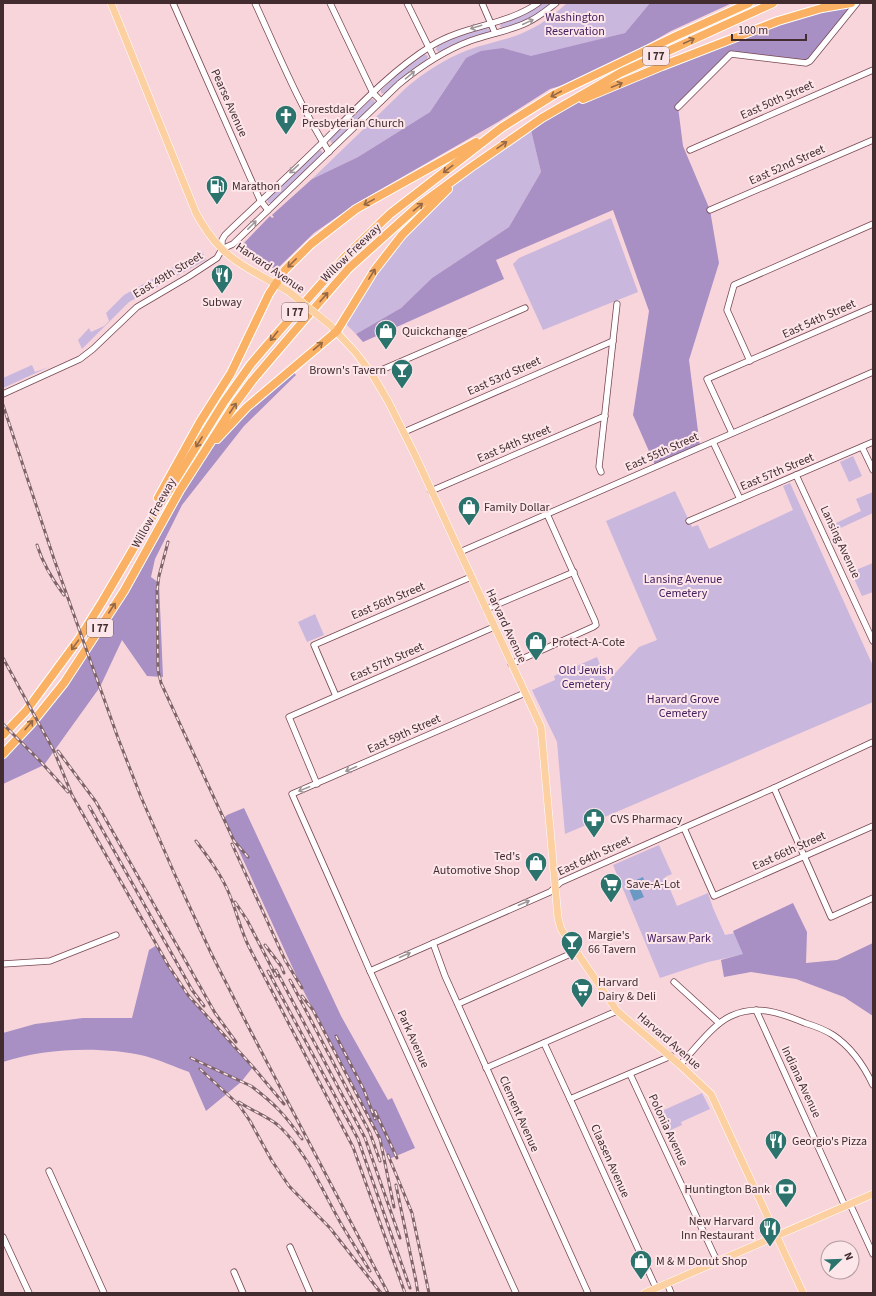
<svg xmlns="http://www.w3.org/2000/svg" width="876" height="1296" viewBox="0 0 876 1296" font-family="'Source Sans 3',sans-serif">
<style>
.green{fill:#c9b7de}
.forest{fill:#a88fc4}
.water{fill:#6a99c3}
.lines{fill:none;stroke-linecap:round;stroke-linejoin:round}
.minor-casing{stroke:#774752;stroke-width:7}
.major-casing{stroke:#fff;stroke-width:8}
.highway-casing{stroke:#fff;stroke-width:10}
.minor{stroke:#fff;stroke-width:5.5}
.major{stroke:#fcd0a1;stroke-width:7}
.highway{stroke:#fab163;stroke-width:8}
.rail-casing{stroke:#7e6469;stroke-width:3}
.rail{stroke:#fde6ea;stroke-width:1.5;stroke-dasharray:4.5;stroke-linecap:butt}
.major-bridge-casing{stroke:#fff;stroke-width:8;stroke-linecap:butt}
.major-bridge{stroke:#fcd0a1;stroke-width:7}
.oneway{stroke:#a09698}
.oneway2{stroke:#956847}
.labels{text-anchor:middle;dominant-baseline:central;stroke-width:4;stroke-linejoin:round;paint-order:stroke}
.shield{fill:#fde6ea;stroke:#7a6468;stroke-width:1}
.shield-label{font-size:11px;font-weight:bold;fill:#422c30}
.park-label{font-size:12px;fill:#432060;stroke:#fde6ea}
.street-label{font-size:12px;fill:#422c30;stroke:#fde6ea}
.poi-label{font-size:12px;fill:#422c30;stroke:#fde6ea;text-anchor:start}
</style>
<rect width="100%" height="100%" fill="#f8d5db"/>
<!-- green -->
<g class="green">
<path d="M543,3H552C537,15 521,23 503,29L500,27L501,23L522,15Z"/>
<path d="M567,3H650L625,33L531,57L503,48L466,58L430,112L358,157L312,179L407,87C426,71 445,59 468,50C481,45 496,42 509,38C532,31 550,19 567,3Z"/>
<path d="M488,27L490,31L488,32L461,41L439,52L436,50L437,46C453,38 470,32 488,27Z"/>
<polygon points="424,54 428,56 427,59 402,78 385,94 381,93 381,90 403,69"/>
<polygon points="373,99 375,102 374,104 334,143 331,143 330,139 370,100"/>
<polygon points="530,126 541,172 509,227 432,278 401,308 356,334 343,321 402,235 470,168"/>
<polygon points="320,150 322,151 322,155 272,203 268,203 267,199"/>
<polygon points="611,218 638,292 543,330 513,264 519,258"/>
<polygon points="202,251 206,260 129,302 82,349 78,340 89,328 91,332 104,326 109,321 106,313 124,295"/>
<polygon points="32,365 35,372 49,367 3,388 3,378"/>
<polygon points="853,456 862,476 849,482 840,462"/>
<polygon points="790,483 873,666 873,702 565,834 557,742 532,690 555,680 554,676 597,657 607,682 639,647 657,640 606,521 675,491 692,527 698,525 709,549 793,510 783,486"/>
<polygon points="873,492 873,513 832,532 830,526 861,511 856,499"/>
<polygon points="873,563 873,592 862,596 851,572"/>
<polygon points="315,614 324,635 307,642 298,622"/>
<polygon points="659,845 672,874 665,877 677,906 708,893 713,908 725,935 735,933 745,954 708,962 660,978 613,865"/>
<polygon points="702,1093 710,1109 681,1122 682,1125 664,1133 655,1114"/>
</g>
<!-- forest -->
<g class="forest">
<polygon points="650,3 732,3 671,31 591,77 550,89 498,122 357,203 314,233 279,267 272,268 245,252 243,244 270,216 272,218 274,217 272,215 312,179 358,157 430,112 466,58 481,51 503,48 531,56 625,33"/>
<polygon points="857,3 810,61 734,54 678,107 683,146 710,210 719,263 689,360 700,447 656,467 633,415 649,311 613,210 496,260 504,279 363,342 356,334 401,308 432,278 509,227 541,172 530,126 542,118 596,93 778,21"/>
<polygon points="291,369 296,375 244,426 182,505 155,559 151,577 159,583 163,677 147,676 122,640 100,687 44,765 3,784 3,754 64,683 204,452"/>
<polygon points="244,808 341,1016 388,1100 392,1098 415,1148 389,1159 370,1119 302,988 224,818 227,815"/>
<polygon points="793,903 807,932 806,963 837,960 873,943 873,1016 844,997 796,979 751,972 724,977 721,960 743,954 733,931"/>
<path d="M157,945L188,995L253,1067L241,1082L206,1111L189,1072C175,1067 160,1060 145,1056C103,1046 44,1048 3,1062V1033L35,1024L83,1018H132L149,950Z"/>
</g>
<!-- water -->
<polygon class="water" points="643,877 645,883 639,886 644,897 634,901 627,884"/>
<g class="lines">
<!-- minor casing -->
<g class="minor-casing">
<g id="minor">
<polyline points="173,3 260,200 268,210"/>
<path d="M255,3C278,53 299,105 329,152"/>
<polyline points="330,3 373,93 381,101"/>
<polyline points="407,3 434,58"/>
<polyline points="482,3 495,33"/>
<polyline points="678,107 731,54 806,63 810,61 857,3"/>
<polyline points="690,150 873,70"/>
<polyline points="710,210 873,140"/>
<path d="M222,249L233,244L399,84C421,66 443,51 470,41C489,34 510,31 528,22C539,17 547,10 556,3"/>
<polyline points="750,361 727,310 734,285 873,224"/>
<polyline points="372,374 525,308"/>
<path d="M3,394L80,359L93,349L137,307L188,277L217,258L222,249V240L225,235C258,203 292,173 324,141C358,107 391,71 431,46C464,25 506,26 538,3"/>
<polyline points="404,432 613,341"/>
<polyline points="732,433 707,379 873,307"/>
<polyline points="713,442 740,499"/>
<polyline points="862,447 873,470"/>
<polyline points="601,472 599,467 617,304"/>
<polyline points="796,475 873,641"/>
<polyline points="431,491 605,416"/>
<polyline points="689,521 873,442"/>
<polyline points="460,552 873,372"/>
<polyline points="486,609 574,572"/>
<polyline points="511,664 593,627 596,625 595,621 547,514"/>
<polyline points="336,696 314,645 471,577"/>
<polyline points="317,784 289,717 494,627"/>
<polyline points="774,788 831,917 873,898"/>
<polyline points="684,828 714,896 873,826"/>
<polyline points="433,943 445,976 588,1293"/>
<polyline points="3,964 50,961 116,935"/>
<polyline points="370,971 550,892 561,882 774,788 873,742"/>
<polyline points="674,982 719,1023"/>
<polyline points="458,1004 577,951"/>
<polyline points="756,1010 845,1206"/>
<polyline points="544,1043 570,1099 656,1288"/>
<path d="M680,1065C694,1050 713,1024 731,1016C757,1004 781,1013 805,1023C815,1026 825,1030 833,1035C851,1047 864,1066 873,1085"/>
<polyline points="486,1068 617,1011"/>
<polyline points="630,1074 717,1261"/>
<polyline points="570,1099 671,1056"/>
<polyline points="49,1171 104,1293"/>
<polyline points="850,1204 873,1254"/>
<polyline points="3,1237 29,1293"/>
<polyline points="290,1247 310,1293"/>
<polyline points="234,1272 243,1293"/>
<polyline points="667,1283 671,1293"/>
<polyline points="516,1293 370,971 339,900 292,794 525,693"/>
</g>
</g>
<!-- major casing -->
<g class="major-casing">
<g id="major">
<path d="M111,3L196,213C203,226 211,238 221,248C237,265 268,279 288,291"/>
<polyline points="332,327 356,353 372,374 388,401 415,455 541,727 558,918 561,929 617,1011 680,1065 711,1094 803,1293"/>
<polyline points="645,1293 873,1194"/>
</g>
</g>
<!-- highway casing -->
<g class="highway-casing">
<g id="highway">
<polyline points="583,99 662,66 778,21 822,8 851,3"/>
<polyline points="217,439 247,407 337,331 374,271 402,235 448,189"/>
<polyline points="158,498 200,422 231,373 269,294 285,270 311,244 356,209 476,142"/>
<polyline points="3,735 26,711 79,639 102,602 142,534 224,402 251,364 281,329 345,257 390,214 501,128 555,94 674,37 749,3"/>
<polyline points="3,754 31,724 64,683 124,591 180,490 235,404 252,381 292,334 349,268 417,207 470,168 542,118 620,73 773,3"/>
</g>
</g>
<!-- minor -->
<use href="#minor" class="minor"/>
<!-- major -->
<use href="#major" class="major"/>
<!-- highway -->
<use href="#highway" class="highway"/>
<!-- rail casing -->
<g class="rail-casing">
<g id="rail">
<polyline points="3,405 54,559 118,738 141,797 175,875 211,953 249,1028 388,1293"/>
<polyline points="168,542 159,576 157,591 158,670 161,683 234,841 248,857"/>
<path d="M37,545C43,564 52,579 64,595"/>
<polyline points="3,658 54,751 72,795 168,965 188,995 253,1067 284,1104"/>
<polyline points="3,724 40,761 68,792"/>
<polyline points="58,751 96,802 215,1013 236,1042"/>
<polyline points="89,806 192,990 204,1006"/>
<path d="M196,841C208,857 220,873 228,891C236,909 240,929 249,947L353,1147L405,1293"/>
<polyline points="232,844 285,960 302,988"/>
<polyline points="235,902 247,920 276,976"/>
<polyline points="265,945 281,966 284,973"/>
<polyline points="276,970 365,1138 400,1238"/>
<polyline points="268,971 358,1139 410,1288"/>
<polyline points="290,980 370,1133 380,1161"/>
<polyline points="302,996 313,1010 380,1139 394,1207"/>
<polyline points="336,1036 364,1090 375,1119"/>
<path d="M191,1058L251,1086C274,1103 286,1116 302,1139"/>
<polyline points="200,1069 239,1105 250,1121 272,1161 289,1186 330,1228 381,1293"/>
<path d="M239,1102C252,1111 267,1116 279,1126C308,1153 323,1193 343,1227C352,1242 361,1256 370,1271"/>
<polyline points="375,1111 397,1158"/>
<polyline points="388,1155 412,1213 429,1293"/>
<polyline points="396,1185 416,1281 418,1293"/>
</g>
</g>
<!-- rail -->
<use href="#rail" class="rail"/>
<!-- major-bridge casing -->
<g class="major-bridge-casing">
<polyline id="major-bridge" points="288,291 330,325"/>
</g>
<!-- major-bridge -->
<use href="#major-bridge" class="major-bridge"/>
</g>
<!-- one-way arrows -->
<defs><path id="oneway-shaft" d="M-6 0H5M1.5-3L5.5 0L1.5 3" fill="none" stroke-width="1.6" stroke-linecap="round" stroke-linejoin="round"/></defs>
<g class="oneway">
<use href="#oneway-shaft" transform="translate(528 22) rotate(-25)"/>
<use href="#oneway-shaft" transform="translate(476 27) rotate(163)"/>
<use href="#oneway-shaft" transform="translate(410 75) rotate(-40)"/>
<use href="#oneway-shaft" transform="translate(294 169) rotate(137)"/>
<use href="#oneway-shaft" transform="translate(252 225) rotate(-45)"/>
<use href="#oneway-shaft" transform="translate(351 769) rotate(156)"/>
<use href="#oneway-shaft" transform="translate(304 789) rotate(158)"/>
<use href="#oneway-shaft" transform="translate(524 903) rotate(-23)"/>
<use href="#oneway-shaft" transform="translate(405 955) rotate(-24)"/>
</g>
<g class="oneway2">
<use href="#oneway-shaft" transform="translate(689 41) rotate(-25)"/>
<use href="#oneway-shaft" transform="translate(617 85) rotate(-22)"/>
<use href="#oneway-shaft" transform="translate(556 94) rotate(152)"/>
<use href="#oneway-shaft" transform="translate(502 145) rotate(-35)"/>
<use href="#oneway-shaft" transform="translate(448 169) rotate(142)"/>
<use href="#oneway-shaft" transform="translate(369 202) rotate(151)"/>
<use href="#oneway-shaft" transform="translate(418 207) rotate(-39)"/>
<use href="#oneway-shaft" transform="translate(292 263) rotate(135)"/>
<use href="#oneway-shaft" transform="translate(372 274) rotate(-58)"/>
<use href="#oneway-shaft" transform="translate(324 297) rotate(-49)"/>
<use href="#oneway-shaft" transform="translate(274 336) rotate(129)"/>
<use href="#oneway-shaft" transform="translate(318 346) rotate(-40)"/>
<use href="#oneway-shaft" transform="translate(233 408) rotate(-56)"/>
<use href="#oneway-shaft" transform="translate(199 442) rotate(122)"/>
<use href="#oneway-shaft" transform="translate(112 608) rotate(-57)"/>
<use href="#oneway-shaft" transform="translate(75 645) rotate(126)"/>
<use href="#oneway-shaft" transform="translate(29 725) rotate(-49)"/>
</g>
<!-- icons -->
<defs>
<g id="church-pin" transform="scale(1.15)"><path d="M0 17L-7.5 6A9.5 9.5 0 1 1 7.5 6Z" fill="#2b736c" stroke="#fde6ea"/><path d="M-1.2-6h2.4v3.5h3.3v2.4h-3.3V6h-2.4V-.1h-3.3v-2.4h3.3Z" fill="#fff"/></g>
<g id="fuel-pin" transform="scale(1.15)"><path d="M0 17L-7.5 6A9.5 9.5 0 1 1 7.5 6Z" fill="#2b736c" stroke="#fde6ea"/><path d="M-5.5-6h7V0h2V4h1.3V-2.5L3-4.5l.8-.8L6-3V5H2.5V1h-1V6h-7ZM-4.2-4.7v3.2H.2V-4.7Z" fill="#fff"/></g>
<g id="restaurant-pin" transform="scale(1.15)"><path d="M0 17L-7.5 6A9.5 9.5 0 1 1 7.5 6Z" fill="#2b736c" stroke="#fde6ea"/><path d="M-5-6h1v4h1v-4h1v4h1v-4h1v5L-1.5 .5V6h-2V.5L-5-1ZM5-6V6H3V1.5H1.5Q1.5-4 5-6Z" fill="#fff"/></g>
<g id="shop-pin" transform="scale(1.15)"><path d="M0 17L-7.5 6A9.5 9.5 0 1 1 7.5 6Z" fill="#2b736c" stroke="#fde6ea"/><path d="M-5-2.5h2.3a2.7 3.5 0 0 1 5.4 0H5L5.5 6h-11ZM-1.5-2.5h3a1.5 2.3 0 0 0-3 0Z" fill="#fff"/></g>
<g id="bar-pin" transform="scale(1.15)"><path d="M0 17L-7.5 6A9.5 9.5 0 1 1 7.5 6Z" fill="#2b736c" stroke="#fde6ea"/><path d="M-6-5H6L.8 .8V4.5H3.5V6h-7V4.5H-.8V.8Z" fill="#fff"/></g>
<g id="pharmacy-pin" transform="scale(1.15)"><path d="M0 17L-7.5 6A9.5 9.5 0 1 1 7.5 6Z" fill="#2b736c" stroke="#fde6ea"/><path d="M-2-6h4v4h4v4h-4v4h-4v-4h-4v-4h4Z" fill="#fff"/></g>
<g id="supermarket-pin" transform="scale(1.15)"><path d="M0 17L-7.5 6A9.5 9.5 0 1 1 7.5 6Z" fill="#2b736c" stroke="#fde6ea"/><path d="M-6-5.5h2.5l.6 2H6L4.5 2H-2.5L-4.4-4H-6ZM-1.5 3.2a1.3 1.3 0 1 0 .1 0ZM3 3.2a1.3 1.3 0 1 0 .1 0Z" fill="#fff"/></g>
<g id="bank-pin" transform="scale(1.15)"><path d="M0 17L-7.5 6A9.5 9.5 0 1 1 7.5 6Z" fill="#2b736c" stroke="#fde6ea"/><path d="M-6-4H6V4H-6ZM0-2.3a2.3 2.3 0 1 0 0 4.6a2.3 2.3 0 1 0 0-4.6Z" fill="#fff"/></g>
</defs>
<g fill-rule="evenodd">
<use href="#church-pin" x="286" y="116"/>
<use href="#fuel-pin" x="217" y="186"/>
<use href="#restaurant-pin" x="222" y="275"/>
<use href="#shop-pin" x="386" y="331"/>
<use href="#bar-pin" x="402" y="370"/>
<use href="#shop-pin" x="469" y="507"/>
<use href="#shop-pin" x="536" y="642"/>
<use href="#pharmacy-pin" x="594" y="819"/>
<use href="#shop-pin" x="536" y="863"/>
<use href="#supermarket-pin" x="611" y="884"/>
<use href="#bar-pin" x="572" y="942"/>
<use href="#supermarket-pin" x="582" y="989"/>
<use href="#restaurant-pin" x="776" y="1141"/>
<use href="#bank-pin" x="786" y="1189"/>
<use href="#restaurant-pin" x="770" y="1228"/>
<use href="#shop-pin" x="641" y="1261"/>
</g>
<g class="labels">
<!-- shield labels -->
<g class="shield">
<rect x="643" y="47" width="26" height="18" rx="3"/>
<rect x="282" y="303" width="26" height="18" rx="3"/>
<rect x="87" y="619" width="26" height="18" rx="3"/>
</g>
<g class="shield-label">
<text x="656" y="56">I 77</text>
<text x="295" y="312">I 77</text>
<text x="100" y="628">I 77</text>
</g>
<!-- park labels -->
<g class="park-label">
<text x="575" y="17">Washington<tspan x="575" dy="14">Reservation</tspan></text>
<text x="683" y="579">Lansing Avenue<tspan x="683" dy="14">Cemetery</tspan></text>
<text x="586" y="670">Old Jewish<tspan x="586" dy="14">Cemetery</tspan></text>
<text x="683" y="699">Harvard Grove<tspan x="683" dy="14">Cemetery</tspan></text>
<text x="679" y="938">Warsaw Park</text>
</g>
<!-- street labels -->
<g class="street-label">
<text transform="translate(777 100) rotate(-24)">East 50th Street</text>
<text transform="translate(229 103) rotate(66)">Pearse Avenue</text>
<text transform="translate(787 165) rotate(-24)">East 52nd Street</text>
<text transform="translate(351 253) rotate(-44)">Willow Freeway</text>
<text transform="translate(270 268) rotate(34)">Harvard Avenue</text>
<text transform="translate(168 275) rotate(-31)">East 49th Street</text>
<text transform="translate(819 319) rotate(-24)">East 54th Street</text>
<text transform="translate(504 376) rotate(-24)">East 53rd Street</text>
<text transform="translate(514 444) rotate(-23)">East 54th Street</text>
<text transform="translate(662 452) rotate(-24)">East 55th Street</text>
<text transform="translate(777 472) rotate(-23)">East 57th Street</text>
<text transform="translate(154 513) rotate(-61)">Willow Freeway</text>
<text transform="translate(840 542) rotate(65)">Lansing Avenue</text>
<text transform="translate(388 601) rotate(-23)">East 56th Street</text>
<text transform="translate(506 626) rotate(65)">Harvard Avenue</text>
<text transform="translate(387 662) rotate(-24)">East 57th Street</text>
<text transform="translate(404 734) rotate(-24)">East 59th Street</text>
<text transform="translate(789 851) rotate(-24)">East 66th Street</text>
<text transform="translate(594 856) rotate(-25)">East 64th Street</text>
<text transform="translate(413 1039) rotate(66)">Park Avenue</text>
<text transform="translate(669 1041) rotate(41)">Harvard Avenue</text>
<text transform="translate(801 1082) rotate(65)">Indiana Avenue</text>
<text transform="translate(519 1114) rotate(66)">Clement Avenue</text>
<text transform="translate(668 1130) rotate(65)">Polonia Avenue</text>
<text transform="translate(610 1161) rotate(66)">Claasen Avenue</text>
</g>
<!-- poi labels -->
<g class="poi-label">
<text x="302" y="109">Forestdale<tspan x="302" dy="14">Presbyterian Church</tspan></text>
<text x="232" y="186">Marathon</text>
<text x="222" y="302" text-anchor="middle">Subway</text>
<text x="402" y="331">Quickchange</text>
<text x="386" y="370" text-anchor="end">Brown's Tavern</text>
<text x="484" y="507">Family Dollar</text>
<text x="552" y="642">Protect-A-Cote</text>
<text x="610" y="819">CVS Pharmacy</text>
<text x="520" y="856" text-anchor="end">Ted's<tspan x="520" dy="14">Automotive Shop</tspan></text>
<text x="626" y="884">Save-A-Lot</text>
<text x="588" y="935">Margie's<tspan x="588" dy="14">66 Tavern</tspan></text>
<text x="598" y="982">Harvard<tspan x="598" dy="14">Dairy &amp; Deli</tspan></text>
<text x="792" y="1141">Georgio's Pizza</text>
<text x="770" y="1189" text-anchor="end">Huntington Bank</text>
<text x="754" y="1221" text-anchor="end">New Harvard<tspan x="754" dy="14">Inn Restaurant</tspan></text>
<text x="656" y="1261">M &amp; M Donut Shop</text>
</g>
</g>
<!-- border -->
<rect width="876" height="1296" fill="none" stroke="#422c30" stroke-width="8"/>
<!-- north arrow -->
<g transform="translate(840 1260) rotate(67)"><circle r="19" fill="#fde6ea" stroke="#b29ca0"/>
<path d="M0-3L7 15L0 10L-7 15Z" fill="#2b736c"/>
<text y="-6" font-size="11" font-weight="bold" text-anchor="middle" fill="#422c30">N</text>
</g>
<!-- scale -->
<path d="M732 34v6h74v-6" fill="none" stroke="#422c30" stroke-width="2"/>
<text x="738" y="34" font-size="12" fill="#422c30" stroke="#fde6ea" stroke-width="3" paint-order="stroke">100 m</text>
</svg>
